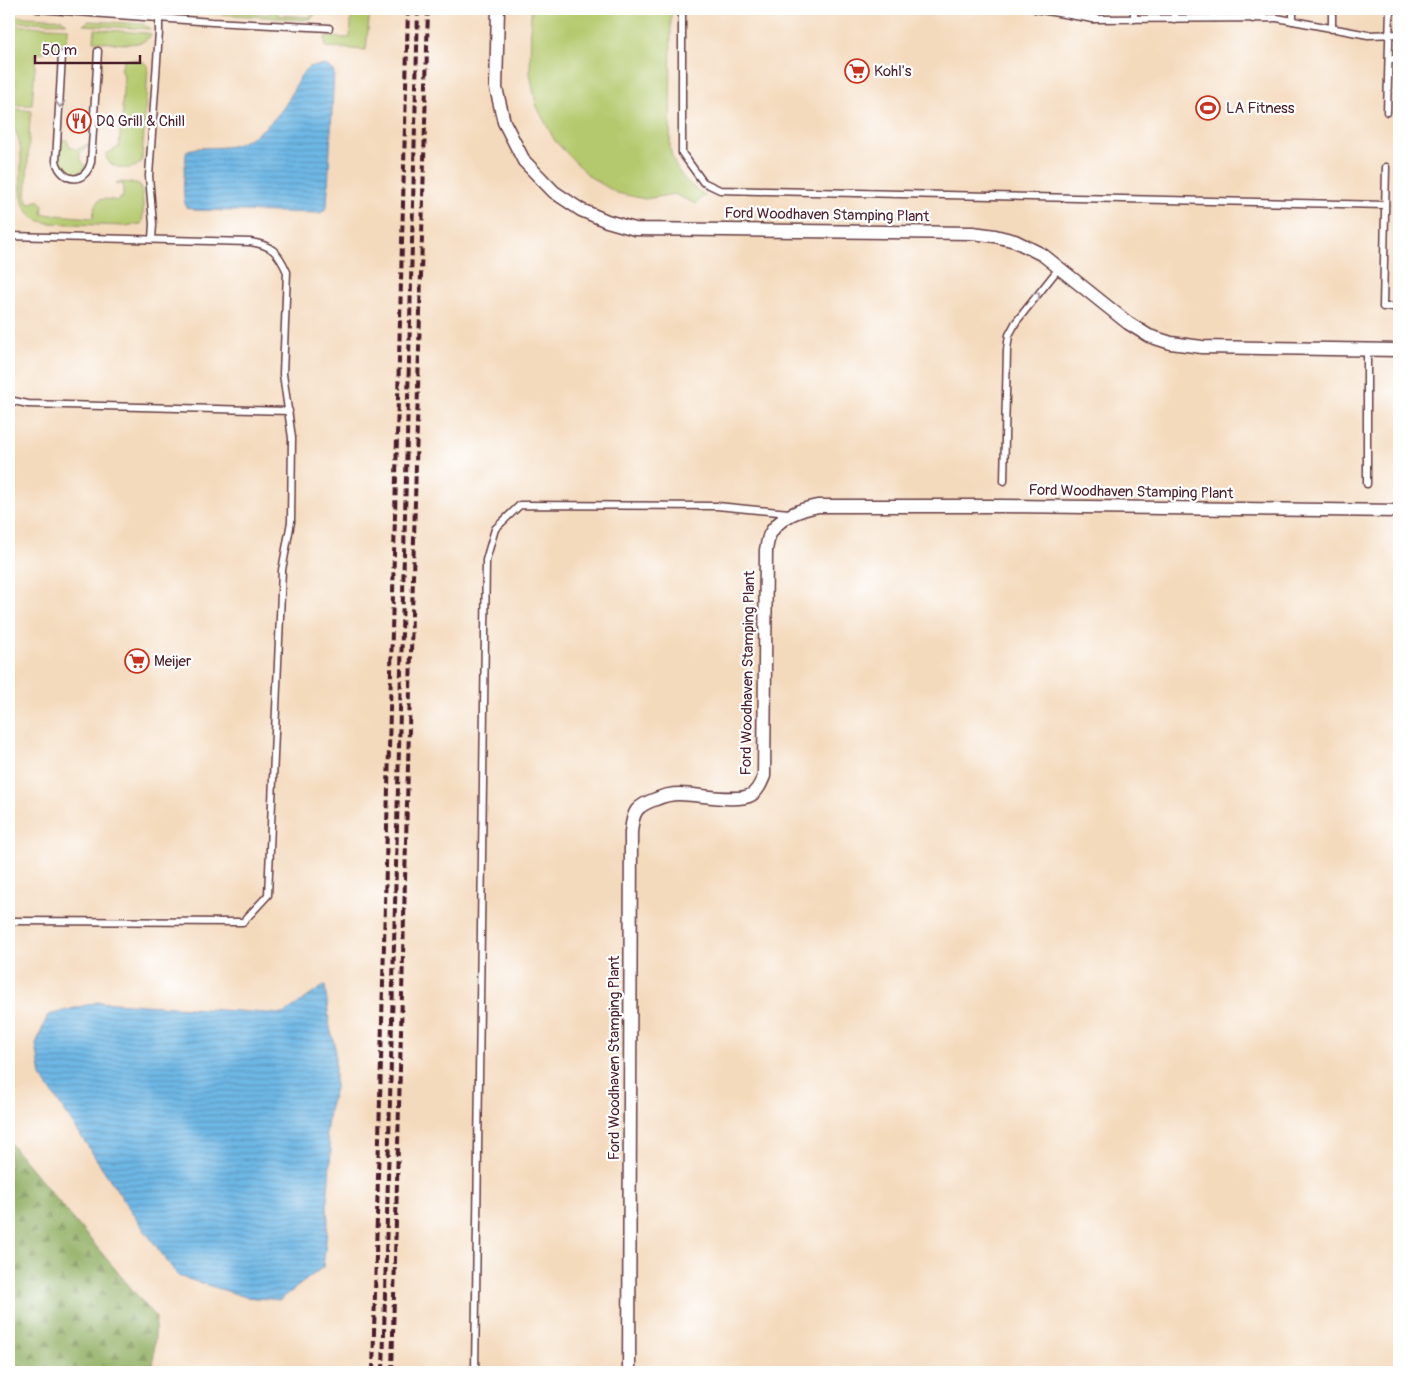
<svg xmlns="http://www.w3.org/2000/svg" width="1408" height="1381" viewBox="0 0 1408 1381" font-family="Pangolin,sans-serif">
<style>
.grass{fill:#b4c96d;stroke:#7f744c}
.forest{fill:url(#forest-firs);stroke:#6c6646}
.water{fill:url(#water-rules);stroke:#5c6b88}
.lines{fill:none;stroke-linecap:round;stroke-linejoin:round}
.lane-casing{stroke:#643b41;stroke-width:9}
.street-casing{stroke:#643b41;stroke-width:15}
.lane{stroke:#fff;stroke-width:6}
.street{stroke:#fff;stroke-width:12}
.rail{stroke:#4a1f2b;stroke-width:4;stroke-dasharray:8 4;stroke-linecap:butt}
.oneway{stroke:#ae9aa0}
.labels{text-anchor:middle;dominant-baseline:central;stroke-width:4.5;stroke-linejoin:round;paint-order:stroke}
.poi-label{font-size:15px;fill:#4a1f2b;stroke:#fff;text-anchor:start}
.street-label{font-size:15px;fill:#4a1f2b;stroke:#fff}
</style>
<defs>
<pattern id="forest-firs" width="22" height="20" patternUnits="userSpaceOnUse" patternTransform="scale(1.25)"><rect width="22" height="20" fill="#8fad60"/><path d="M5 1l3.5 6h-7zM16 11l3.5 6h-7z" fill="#778c4f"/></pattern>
<pattern id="water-rules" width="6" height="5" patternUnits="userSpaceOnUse" patternTransform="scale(1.25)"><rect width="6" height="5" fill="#6db7e5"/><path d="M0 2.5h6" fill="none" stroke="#5c94ba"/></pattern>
</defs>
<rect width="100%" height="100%" fill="#fff"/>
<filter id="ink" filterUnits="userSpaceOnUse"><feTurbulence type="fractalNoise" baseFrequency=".02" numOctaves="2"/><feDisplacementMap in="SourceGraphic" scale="10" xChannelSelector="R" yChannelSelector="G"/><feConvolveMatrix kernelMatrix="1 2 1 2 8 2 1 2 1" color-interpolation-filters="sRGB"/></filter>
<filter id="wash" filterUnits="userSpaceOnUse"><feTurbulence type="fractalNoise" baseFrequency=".0096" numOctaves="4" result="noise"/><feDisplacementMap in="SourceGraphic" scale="20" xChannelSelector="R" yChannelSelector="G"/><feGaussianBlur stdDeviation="1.12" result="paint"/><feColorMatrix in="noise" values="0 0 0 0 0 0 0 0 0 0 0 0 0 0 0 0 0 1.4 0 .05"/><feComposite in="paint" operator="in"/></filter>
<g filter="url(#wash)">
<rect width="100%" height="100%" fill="#f4dabd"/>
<!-- grass -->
<g class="grass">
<polygon points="179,9 218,10 219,9 225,9 225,11 270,14 271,9 277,9 277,15 311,17 312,9 320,9 312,18 304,20 179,11"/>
<polygon points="352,9 370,9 366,50 325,47 325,37 350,38"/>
<path d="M531,9H671L670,149C675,171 686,184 705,195L696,204L674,194L645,199L617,193L590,177L555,141L536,105L530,73Z"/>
<polygon points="9,16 61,19 67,23 9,22"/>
<polygon points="89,21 143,24 150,29 83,25"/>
<path d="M9,25L68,28C69,50 53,49 36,54L32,105H9Z"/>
<path d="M95,29L145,33L151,34C145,50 108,42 94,41Z"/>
<path d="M124,59C133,60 145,58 148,68L142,160C136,174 105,169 106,154L119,147L121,120H122L123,110L122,108L124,75L121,70Z"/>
<path d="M9,108L32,111L30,119L26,198L29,204L39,200L43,206L42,214L93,218C96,196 98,198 119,201L120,198H123V184H116L117,182L136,183L140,185C143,196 145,214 141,224L124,226L48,223C9,216 25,173 20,145C18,132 9,121 9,108Z"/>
<path d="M61,140H67L70,147L76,150L88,144V148L86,147L80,153V158L86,167L78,174H68C56,166 60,152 61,140Z"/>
</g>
<!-- forest -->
<polygon class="forest" points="9,1142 156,1318 153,1372 9,1372"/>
<!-- water -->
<g class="water">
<path d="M326,65L334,72L327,207L324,211L320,213L194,210L186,207C181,191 185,171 186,154L188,150C202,146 217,149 231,146C255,140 279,118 290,97C296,85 299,76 308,67Z"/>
<polygon points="325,985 330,1028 335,1047 335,1088 329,1111 326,1134 331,1150 327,1206 328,1222 323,1267 280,1300 246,1297 178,1276 137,1220 41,1076 36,1044 48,1015 98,1002 283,1014"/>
</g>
</g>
<g filter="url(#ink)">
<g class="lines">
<!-- lane casing -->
<g class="lane-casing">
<g id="lane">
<polyline points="37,9 212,22 329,28"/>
<polyline points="682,9 682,153 703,182 720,190 1385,205"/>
<polyline points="1035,9 1093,19 1277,18 1368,35 1399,34"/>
<polyline points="1214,18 1214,9"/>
<polyline points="1093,19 1093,9"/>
<polyline points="1134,19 1134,9"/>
<polyline points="1174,19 1174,9"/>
<polyline points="1253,19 1253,9"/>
<polyline points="1293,21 1293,9"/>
<polyline points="1332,29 1332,9"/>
<path d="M62,55L56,161C62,183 85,185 91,162L98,51"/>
<polyline points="1389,59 1399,59"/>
<polyline points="1387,112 1390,9"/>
<polyline points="9,160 9,229"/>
<polyline points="1386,167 1383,307 1399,307"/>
<path d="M9,236L250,242C272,245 278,252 287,272L283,374L292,438L291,522L282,570L268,895L243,922L9,921"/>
<polyline points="152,239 153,224 149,176 159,32 159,9"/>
<polyline points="9,400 28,404 289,411"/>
<polyline points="1004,481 1007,350 1009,335 1016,322 1059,268"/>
<polyline points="1367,484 1367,350"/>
<polyline points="475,1372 486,560 495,529 520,505 717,506 789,513"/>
</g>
</g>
<!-- street casing -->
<g class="street-casing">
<g id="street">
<polyline points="498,9 496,88 504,122 524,161 554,192 581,210 607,221 635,229 973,233 995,236 1015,241 1043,255 1128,323 1149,336 1171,343 1202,347 1399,350"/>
<path d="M629,1372L631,832C633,811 636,806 656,799C663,796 672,794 679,794C697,794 737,803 751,795C758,791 761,783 764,776L766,550C767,545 768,538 770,534C779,517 801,509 818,506H1002L1399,511"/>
</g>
</g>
<!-- lane -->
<use href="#lane" class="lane"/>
<!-- street -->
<use href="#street" class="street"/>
<!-- rail -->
<g class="rail">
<polyline points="373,1372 408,9"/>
<polyline points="383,1372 418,9"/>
<polyline points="392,1372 428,9"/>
</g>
</g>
<!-- one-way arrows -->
<defs><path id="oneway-chevron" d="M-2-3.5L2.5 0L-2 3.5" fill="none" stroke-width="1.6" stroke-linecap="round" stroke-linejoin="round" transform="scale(1.25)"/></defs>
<g class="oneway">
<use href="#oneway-chevron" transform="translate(60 104) rotate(92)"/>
<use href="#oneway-chevron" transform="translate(1037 295) rotate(-51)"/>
</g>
</g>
<!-- icons -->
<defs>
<g id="supermarket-ring" transform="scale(1.25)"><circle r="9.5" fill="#fff" stroke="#c8321e" stroke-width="1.5"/><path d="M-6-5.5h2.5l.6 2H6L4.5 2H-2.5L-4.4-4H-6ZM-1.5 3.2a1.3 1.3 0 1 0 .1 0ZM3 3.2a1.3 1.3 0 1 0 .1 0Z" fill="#c8321e"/></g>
<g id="stadium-ring" transform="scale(1.25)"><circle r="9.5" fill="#fff" stroke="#c8321e" stroke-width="1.5"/><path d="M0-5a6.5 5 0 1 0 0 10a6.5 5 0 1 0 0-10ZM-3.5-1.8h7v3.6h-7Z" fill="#c8321e"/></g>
<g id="restaurant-ring" transform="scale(1.25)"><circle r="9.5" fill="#fff" stroke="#c8321e" stroke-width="1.5"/><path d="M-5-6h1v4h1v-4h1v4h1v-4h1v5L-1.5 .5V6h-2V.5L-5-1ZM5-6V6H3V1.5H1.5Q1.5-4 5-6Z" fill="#c8321e"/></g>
</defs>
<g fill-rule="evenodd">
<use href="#supermarket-ring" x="857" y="71"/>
<use href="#stadium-ring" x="1208" y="108"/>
<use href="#restaurant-ring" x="79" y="121"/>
<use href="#supermarket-ring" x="137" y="661"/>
</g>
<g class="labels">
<!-- poi labels -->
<g class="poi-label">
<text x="874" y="71">Kohl's</text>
<text x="1226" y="108">LA Fitness</text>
<text x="96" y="121">DQ Grill &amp; Chill</text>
<text x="154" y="661">Meijer</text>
</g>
<!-- street labels -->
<g class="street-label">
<text transform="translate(827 215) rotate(1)">Ford Woodhaven Stamping Plant</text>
<text transform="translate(1131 492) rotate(1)">Ford Woodhaven Stamping Plant</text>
<text transform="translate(748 673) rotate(-89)">Ford Woodhaven Stamping Plant</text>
<text transform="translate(614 1058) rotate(-90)">Ford Woodhaven Stamping Plant</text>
</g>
</g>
<!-- margin -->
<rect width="1408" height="1381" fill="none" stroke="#fff" stroke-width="30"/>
<!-- scale -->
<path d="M35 55v8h105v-8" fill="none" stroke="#4a1f2b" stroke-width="2.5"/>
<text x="42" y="55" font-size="15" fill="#4a1f2b" stroke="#ffffff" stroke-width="4" paint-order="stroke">50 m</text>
</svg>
